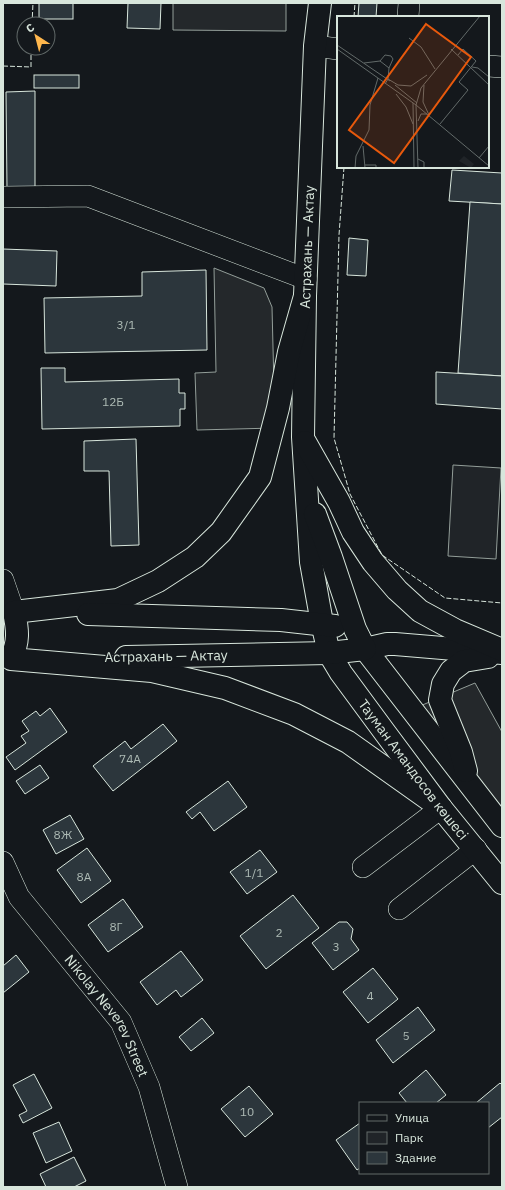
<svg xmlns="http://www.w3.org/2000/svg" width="505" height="1190" viewBox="0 0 505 1190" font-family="'IBM Plex Sans',sans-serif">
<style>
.green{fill:#202428;stroke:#939e99}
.parking{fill:#24282b;stroke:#939e99}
.building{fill:#2c363c;stroke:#d8e6dc}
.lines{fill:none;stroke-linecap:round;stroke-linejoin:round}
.minor-casing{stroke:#d8e6dc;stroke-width:22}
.major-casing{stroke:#d8e6dc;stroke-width:24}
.highway-casing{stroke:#d8e6dc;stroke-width:24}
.minor{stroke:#14181c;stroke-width:21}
.major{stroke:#14181c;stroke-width:22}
.highway{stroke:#14181c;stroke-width:22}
.fence{stroke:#d8e6dc;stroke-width:1;stroke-dasharray:5 2;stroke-linecap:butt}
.labels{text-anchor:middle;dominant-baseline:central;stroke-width:3;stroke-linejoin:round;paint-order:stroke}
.number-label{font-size:12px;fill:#adbab4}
.street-label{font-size:14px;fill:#d8e6dc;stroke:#14181c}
.inset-road{fill:none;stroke:#626a69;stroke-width:1}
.view{fill:#e8590c;fill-opacity:0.15;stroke:#e8590c;stroke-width:2}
.inset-edge{fill:none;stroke:#d8e6dc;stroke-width:2}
</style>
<rect width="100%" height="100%" fill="#14181c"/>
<!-- green -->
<polygon class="green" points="453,465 501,468 496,559 448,556"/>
<!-- parking -->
<g class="parking">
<polygon points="173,3 286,3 286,31 173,30"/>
<polygon points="214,268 264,288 272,307 275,428 197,430 195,373 216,372"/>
<polygon points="475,683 502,732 502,814 420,706"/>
</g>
<!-- building -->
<g class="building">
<rect x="39" y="3" width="34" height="16"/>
<polygon points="128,3 161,3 160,29 127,28"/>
<polygon points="359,3 377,3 376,17 358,17"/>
<rect x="34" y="75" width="45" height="13"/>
<polygon points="35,91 35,188 7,189 6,92"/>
<polygon points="452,170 502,173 502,204 449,201"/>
<polygon points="470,202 502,204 502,376 458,373"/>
<polygon points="349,238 368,240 366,276 347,275"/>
<polygon points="3,249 57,251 56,286 3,284"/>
<polygon points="206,270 207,350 45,353 44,298 142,296 142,272"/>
<polygon points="41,368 65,368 65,382 179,379 179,393 185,393 185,409 180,409 180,426 42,429"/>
<polygon points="436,372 502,376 502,409 436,404"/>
<polygon points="136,439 139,545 111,546 109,471 84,471 84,441"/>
<polygon points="50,708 67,732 15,770 6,757 26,743 21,736 29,731 22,721 36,711 40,716"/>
<polygon points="163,724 177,741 113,791 93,766 125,741 131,749"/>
<polygon points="40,765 49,778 25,794 16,781"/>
<polygon points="228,781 247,807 214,831 200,812 192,819 186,812"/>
<polygon points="70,815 84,839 56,854 43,830"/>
<polygon points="87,848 111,881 81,903 57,870"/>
<polygon points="260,850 277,872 247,894 230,872"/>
<polygon points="293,895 319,928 266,969 240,936"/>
<polygon points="123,899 143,927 108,952 88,925"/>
<polygon points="339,922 347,922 353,929 351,939 359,950 333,970 312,943"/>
<polygon points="181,951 203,980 181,997 176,990 157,1005 140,982"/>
<polygon points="16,955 29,972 3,993 3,966"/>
<polygon points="373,968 398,999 368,1023 343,992"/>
<polygon points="418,1007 435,1030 393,1063 376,1040"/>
<polygon points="202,1018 214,1033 191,1051 179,1037"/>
<polygon points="426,1070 446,1095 436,1103 407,1103 399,1093"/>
<polygon points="34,1074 52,1108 23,1123 19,1115 27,1111 13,1085"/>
<polygon points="500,1083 502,1085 502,1117 488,1128 488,1103 476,1103"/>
<polygon points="249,1086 273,1114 245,1137 221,1109"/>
<polygon points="59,1122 72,1151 46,1163 33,1133"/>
<polygon points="360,1123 360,1168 357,1170 336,1140"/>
<polygon points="74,1157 86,1181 74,1187 46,1187 40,1174"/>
</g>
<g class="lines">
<!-- minor casing -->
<g class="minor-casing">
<g id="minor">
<polyline points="408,17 409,3"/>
<polyline points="315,46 338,49"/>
<polyline points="488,66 502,67"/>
<polyline points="3,197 88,196 306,279"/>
<polyline points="3,580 14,612"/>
<path id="s1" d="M3,862L19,897L121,1022L149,1087L177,1187"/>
<polyline points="363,867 441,808"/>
<polyline points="399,909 476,849"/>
</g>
</g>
<!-- major casing -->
<g class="major-casing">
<g id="major">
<path id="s2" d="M329,653L341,673L383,730L441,808L502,883"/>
<polyline points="502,653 395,644 387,644 365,649 502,826"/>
<polyline points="466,771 461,752 440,700 443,684 451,671 464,661 488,657"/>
</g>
</g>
<!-- highway casing -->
<g class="highway-casing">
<g id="highway">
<polyline points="320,3 315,46 305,296 303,437 311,562 322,623 329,653"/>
<path d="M305,296L289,352L278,408L260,477L221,532L195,557L158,581L118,600L14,612C18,631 19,641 11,659L152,671L225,688L294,714L348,742L441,808"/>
<polyline points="305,442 339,502 353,532 373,562 397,590 420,611 455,630 502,650"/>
<polyline points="88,614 281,620 335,626"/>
<polyline points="126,657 329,653 365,649 355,629 331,557 315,514"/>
</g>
</g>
<!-- minor -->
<use href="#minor" class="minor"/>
<!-- major -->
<use href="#major" class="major"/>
<!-- highway -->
<use href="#highway" class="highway"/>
<!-- fence -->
<g class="fence">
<polyline points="354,17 355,3"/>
<polyline points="32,24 33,3"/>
<polyline points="3,66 31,67 31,48"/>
<polyline points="344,167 339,235 334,438 350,494 382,555 445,598 502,603"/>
</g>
</g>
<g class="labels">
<!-- number labels -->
<g class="number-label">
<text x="126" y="324">3/1</text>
<text x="113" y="401">12Б</text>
<text x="130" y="758">74А</text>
<text x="63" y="834">8Ж</text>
<text x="254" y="872">1/1</text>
<text x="84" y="876">8А</text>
<text x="116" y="926">8Г</text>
<text x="279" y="932">2</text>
<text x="336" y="946">3</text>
<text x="370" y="995">4</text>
<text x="406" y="1035">5</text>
<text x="247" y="1111">10</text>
</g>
<!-- street labels -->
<g class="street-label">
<text transform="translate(307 247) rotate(-88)">Астрахань — Актау</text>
<text transform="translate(166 656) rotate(-1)">Астрахань — Актау</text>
<text stroke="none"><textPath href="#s2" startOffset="144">Тауман Амандосов көшесі</textPath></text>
<text stroke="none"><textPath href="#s1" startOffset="187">Nikolay Neverev Street</textPath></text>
</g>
</g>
<!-- overview -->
<g transform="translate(337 16)">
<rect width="152" height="152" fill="#14181c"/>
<path d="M127,140L137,148L134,152L122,145Z" fill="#202428"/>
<path class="inset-road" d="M72,22L84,31L98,53M0,29L53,65M0,33L79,89L84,72M114,33L152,69M43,45L48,39L54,40L56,43L52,52M27,47L43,45L52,52L51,63M135,51L141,52L152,61M48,68L51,63L61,69L74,70L90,59M58,69L80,87M87,69L86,86L92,99M84,72L143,0M59,78L69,91L76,108M76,87L77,152M81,105L84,98H90M103,108L131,74L122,66L139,45L126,33L121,39M26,130L28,152M142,142L152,130M81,143L87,146V152M28,149H39V152M18,152L19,140L32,114L33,89L41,62M81,152L79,89L152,150"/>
<path class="view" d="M89,8L134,41L57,147L12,114Z"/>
<rect width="152" height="152" class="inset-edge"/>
</g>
<!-- border -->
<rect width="505" height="1190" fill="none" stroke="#d8e6dc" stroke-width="8"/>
<!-- legend -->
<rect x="359" y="1102" width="130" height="72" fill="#14181c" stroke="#626a69"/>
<rect x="367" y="1115" width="20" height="6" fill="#14181c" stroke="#626a69"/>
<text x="395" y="1122" font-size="12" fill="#d8e6dc">Улица</text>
<rect x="367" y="1132" width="20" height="12" fill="#202428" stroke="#626a69"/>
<text x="395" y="1142" font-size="12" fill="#d8e6dc">Парк</text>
<rect x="367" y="1152" width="20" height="12" fill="#2c363c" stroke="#626a69"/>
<text x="395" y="1162" font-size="12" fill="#d8e6dc">Здание</text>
<!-- north arrow -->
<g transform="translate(36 36) rotate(324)"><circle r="19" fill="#14181c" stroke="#626a69"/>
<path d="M0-3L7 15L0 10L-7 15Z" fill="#ffb74d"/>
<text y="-6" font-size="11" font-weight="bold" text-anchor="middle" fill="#d8e6dc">С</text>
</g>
</svg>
